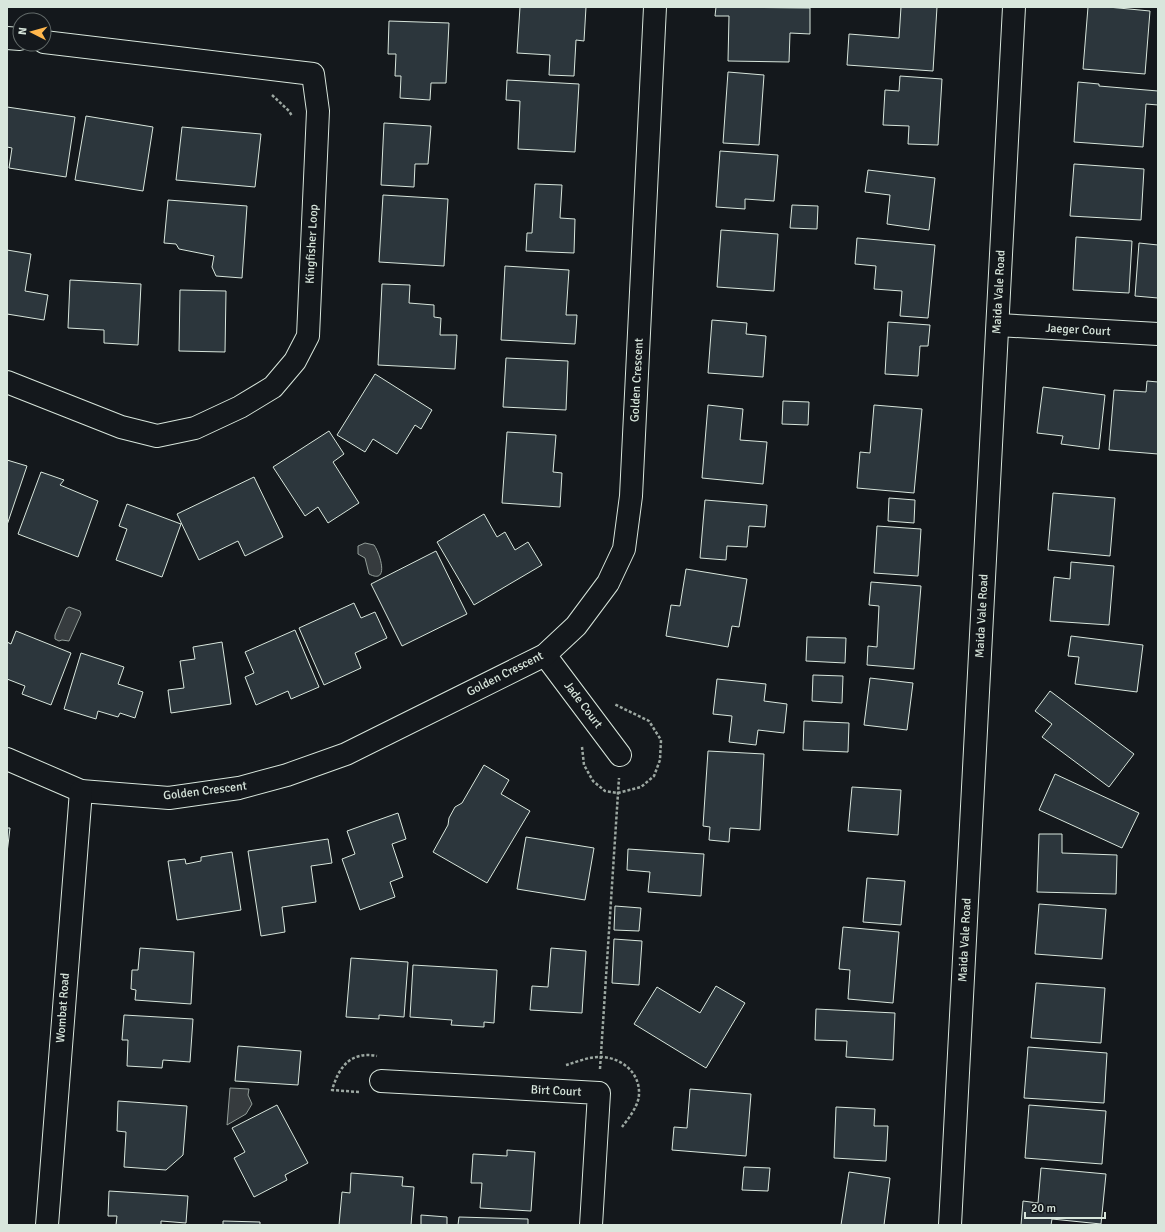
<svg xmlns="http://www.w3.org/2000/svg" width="1165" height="1232" viewBox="0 0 1165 1232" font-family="Signika,sans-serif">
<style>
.water{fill:#363b3e;stroke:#939e99}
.building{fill:#2c363c;stroke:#d8e6dc}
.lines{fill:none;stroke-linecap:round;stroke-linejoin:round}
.minor-casing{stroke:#d8e6dc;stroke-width:24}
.secondary-casing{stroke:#d8e6dc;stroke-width:24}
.path{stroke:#9da8a2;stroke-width:2.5;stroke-dasharray:3 2;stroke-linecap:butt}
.minor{stroke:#14181c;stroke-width:22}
.secondary{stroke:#14181c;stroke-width:22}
.labels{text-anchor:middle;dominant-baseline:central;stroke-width:3;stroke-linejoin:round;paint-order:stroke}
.street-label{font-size:12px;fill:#d8e6dc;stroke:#14181c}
</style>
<rect width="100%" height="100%" fill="#14181c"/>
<!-- water -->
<g class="water">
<path d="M365,543L374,545C380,553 390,585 369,574L365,558L358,554V546Z"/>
<polygon points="69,607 80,611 81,614 69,641 62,640 59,641 55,639 55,635 66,609"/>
<polygon points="230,1088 249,1089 248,1095 252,1104 246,1114 227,1125"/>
</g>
<!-- building -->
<g class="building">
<polygon points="520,7 586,7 584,41 576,40 574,76 549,75 550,55 517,53"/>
<polygon points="716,7 810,8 810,34 790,33 789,62 728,61 729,16 715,16"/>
<polygon points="901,7 937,7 933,71 847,65 849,34 899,38"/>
<polygon points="1088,7 1108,7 1150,11 1145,74 1083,69"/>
<polygon points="389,21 449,23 446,83 431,83 430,100 400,98 401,76 395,76 396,54 388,54"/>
<polygon points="728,72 764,75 759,145 723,143"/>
<polygon points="900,76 942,79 938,145 908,144 909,126 883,125 885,90 899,91"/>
<polygon points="507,80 579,84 575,152 518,149 520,101 506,100"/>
<polygon points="1078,82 1099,84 1099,86 1158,91 1158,105 1146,104 1143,147 1074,142"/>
<polygon points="7,107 75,117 66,177 9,168 12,148 7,147"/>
<polygon points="86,116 153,127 143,191 75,180"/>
<polygon points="384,123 431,126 428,164 415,164 414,187 381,185"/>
<polygon points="182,127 261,134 255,187 176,180"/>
<polygon points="720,151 778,155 774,201 745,199 745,209 716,207"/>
<polygon points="1074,164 1144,169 1141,220 1070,216"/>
<polygon points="868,170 935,178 929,230 887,224 890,195 865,192"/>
<polygon points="535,184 562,185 560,218 575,219 574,253 526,251 527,233 532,233"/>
<polygon points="383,195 448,199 444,266 379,262"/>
<polygon points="168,200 247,206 242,278 216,276 212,267 214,256 179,249 176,244 164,243"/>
<polygon points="792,205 818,206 817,229 790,228"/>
<polygon points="721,230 778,234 774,291 717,287"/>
<polygon points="1076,237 1132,241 1129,293 1073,290"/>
<polygon points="857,238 935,245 928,318 900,316 902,291 874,289 876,266 855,264"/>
<polygon points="1139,243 1158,245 1158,298 1135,296"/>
<polygon points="7,250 31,254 25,291 48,295 44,320 7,314"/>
<polygon points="505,266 569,270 566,315 577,315 575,344 501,340"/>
<polygon points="70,280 141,284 138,345 104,343 104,330 68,328"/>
<polygon points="382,284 410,285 409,303 434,305 434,317 441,318 440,335 457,335 455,369 378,365"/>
<polygon points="180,290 226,291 225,352 179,351"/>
<polygon points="712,320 747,323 746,334 766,336 763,377 708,373"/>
<polygon points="888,322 930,325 928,346 920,346 918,376 885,374"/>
<polygon points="506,358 568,361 566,410 503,407"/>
<polygon points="375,374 432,410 421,429 415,425 397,454 373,439 365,452 337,435"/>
<polygon points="1147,381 1158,382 1158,454 1109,450 1114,390 1146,392"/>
<polygon points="1043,387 1105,395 1099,449 1061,444 1063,436 1037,433"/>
<polygon points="783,401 809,402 808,425 782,424"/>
<polygon points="708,405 743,409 740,440 767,442 763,484 702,478"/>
<polygon points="874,405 922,409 914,493 857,488 860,452 870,453"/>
<polygon points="329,431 344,454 333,462 359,503 328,523 318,507 305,516 273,467"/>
<polygon points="507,432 556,435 553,472 562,473 560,507 502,503"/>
<polygon points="7,460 27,466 7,525"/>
<polygon points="41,472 64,480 60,485 98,501 78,557 18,534"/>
<polygon points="254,477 283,537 245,556 238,541 199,560 177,514"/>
<polygon points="1053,493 1115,498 1110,556 1048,550"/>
<polygon points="889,498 915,500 914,523 888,521"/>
<polygon points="705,500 767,505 765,527 749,526 747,547 727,546 726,560 700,558"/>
<polygon points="127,504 181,524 162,577 116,560 127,529 119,526"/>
<polygon points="484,514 497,537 505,532 515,550 528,542 542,565 474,605 437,542"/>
<polygon points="877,526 921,529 918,576 874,573"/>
<polygon points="436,551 467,614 402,646 371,584"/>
<polygon points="1071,562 1114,566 1109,625 1050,621 1054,577 1070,579"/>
<polygon points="686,569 747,579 739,627 732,626 728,647 666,636 671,605 680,606"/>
<polygon points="871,582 921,586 914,669 867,665 868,646 877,647 879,606 869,605"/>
<polygon points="354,603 361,618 375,612 387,638 355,653 361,668 324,685 299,628"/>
<polygon points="295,630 319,687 291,699 288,691 256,705 245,677 254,673 245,652"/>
<polygon points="16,631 71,653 51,705 22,694 25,686 7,679 7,642 11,644"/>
<polygon points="1071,636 1143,645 1137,692 1075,684 1079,657 1068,656"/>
<polygon points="807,637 846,638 845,663 806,661"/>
<polygon points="222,642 231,704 171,713 168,690 184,688 180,661 195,659 193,647"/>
<polygon points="81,653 124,667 118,684 143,692 135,718 120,713 118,717 98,711 96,719 64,709"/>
<polygon points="813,675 843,676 842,703 812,701"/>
<polygon points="870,678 913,683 907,730 864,725"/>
<polygon points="717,679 766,684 764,701 787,704 784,733 758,730 756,745 729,742 732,716 713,714"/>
<polygon points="1050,691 1134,754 1109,787 1042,737 1052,724 1035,711"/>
<polygon points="804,721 849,723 848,752 803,750"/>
<polygon points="708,751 764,754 760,830 730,828 729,842 709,840 710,827 703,826"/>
<polygon points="484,765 509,780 501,794 530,811 487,883 433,852 448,825 449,818 455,807 462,803"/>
<polygon points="1055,774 1139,813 1122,848 1039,810"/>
<polygon points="852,787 901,790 898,835 848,831"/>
<polygon points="398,813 406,839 392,844 403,877 390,882 395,897 360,910 342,859 355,854 347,831"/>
<polygon points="7,828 10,828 7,853"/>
<polygon points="1039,834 1062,834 1062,853 1117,855 1116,894 1037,892"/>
<polygon points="526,837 594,848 585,900 517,889"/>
<polygon points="328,839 332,863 311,866 316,902 282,907 285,932 261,936 248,851"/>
<polygon points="628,849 704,854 701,896 648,892 650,872 627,870"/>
<polygon points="232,852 241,910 177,920 168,861 185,859 186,864 201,861 201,857"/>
<polygon points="867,878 905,881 901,925 863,922"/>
<polygon points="1039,904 1106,909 1102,959 1035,954"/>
<polygon points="615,906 641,908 639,931 614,930"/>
<polygon points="843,927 899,932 893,1003 848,999 850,970 839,969"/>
<polygon points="614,939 642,941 639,985 612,983"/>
<polygon points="140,948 194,952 191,1004 135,1000 136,990 131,989 132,970 138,970"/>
<polygon points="551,948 586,951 582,1013 530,1010 532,986 548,987"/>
<polygon points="351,958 408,962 404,1017 379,1015 379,1019 346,1017"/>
<polygon points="413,965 497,970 494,1023 484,1022 484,1027 451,1025 452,1020 410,1017"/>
<polygon points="1036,983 1105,988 1101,1043 1031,1038"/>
<polygon points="716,986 745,1003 706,1068 634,1024 657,987 700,1013"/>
<polygon points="816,1009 895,1013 893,1060 846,1057 847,1041 815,1040"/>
<polygon points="124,1015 193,1019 190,1062 163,1060 162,1068 127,1066 128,1040 122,1040"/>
<polygon points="238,1046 301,1051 298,1085 235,1081"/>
<polygon points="1028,1047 1107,1053 1104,1103 1024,1098"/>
<polygon points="690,1089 751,1094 746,1156 672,1150 674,1127 687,1128"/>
<polygon points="118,1101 187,1106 183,1155 166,1170 124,1167 126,1132 117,1131"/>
<polygon points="277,1105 308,1163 285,1175 287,1180 254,1197 234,1158 245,1152 232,1128"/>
<polygon points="1029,1105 1106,1111 1102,1164 1025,1158"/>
<polygon points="836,1107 875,1109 874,1126 888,1126 886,1161 834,1158"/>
<polygon points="507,1150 535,1152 531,1211 480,1208 482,1183 471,1183 473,1154 507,1156"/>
<polygon points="744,1167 770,1168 768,1191 742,1190"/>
<polygon points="1041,1168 1106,1174 1101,1224 1052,1219 1051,1225 1021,1225 1023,1201 1038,1203"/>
<polygon points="849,1172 890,1178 884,1225 841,1225"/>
<polygon points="351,1173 403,1177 402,1186 414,1187 411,1225 339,1225 342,1192 350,1193"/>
<polygon points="109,1191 188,1196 186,1223 161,1221 161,1225 116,1225 117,1216 108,1216"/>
<polygon points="421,1215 447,1217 447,1225 421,1225"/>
<polygon points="459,1217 528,1219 528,1225 458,1225"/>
<polygon points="223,1221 260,1222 260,1225 223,1225"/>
</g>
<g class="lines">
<!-- minor casing -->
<g class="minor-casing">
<g id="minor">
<polyline points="7,38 20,39"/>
<polyline points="998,325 1158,334"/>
<polyline points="7,382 121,427 157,436 195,428 240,407 273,387 295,361 308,336 318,111 313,74 44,42"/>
<polyline points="545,655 620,755"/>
<polyline points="7,759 81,791 169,798 239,788 287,775 346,754 545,655 576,626 608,583 624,549 631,496 655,7"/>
<polyline points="381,1081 599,1093 591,1225"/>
<polyline points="47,1225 81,791"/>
</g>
</g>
<!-- secondary casing -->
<g class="secondary-casing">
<polyline id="secondary" points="950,1225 1014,7"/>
</g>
<!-- path -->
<g class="path">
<polyline points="272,95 289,111 292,116"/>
<polyline points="582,747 584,765 593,781 605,791 618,793 641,787 654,776 660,760 661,740 649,721 614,704"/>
<path d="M566,1065C577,1062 590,1056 602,1057C622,1058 640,1073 639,1094C639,1105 629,1118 622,1127"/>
<polyline points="600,1069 619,778"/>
<path d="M359,1092L332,1090C339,1067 350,1051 377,1056"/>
</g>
<!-- minor -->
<use href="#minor" class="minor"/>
<!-- secondary -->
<use href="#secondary" class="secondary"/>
</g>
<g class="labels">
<!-- street labels -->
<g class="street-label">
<text transform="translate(312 244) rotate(-87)">Kingfisher Loop</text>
<text transform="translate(999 292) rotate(-87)">Maida Vale Road</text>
<text transform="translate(1078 330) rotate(3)">Jaeger Court</text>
<text transform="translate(637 380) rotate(-87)">Golden Crescent</text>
<text transform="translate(982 616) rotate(-87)">Maida Vale Road</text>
<text transform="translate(505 674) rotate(-27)">Golden Crescent</text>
<text transform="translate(583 705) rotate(53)">Jade Court</text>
<text transform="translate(205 791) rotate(-7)">Golden Crescent</text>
<text transform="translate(965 940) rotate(-87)">Maida Vale Road</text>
<text transform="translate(63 1008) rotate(-86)">Wombat Road</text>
<text transform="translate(556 1091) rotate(3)">Birt Court</text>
</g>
</g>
<!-- border -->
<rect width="1165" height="1232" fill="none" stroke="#d8e6dc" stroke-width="16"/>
<!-- north arrow -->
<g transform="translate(32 32) rotate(276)"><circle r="19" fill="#14181c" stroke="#626a69"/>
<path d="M0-3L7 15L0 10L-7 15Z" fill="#ffb74d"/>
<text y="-6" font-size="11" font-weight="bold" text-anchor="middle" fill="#d8e6dc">N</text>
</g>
<!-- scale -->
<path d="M1025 1212v6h80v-6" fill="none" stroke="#d8e6dc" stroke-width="2"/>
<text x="1031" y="1212" font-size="12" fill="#d8e6dc" stroke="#14181c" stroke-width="3" paint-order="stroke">20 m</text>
</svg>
